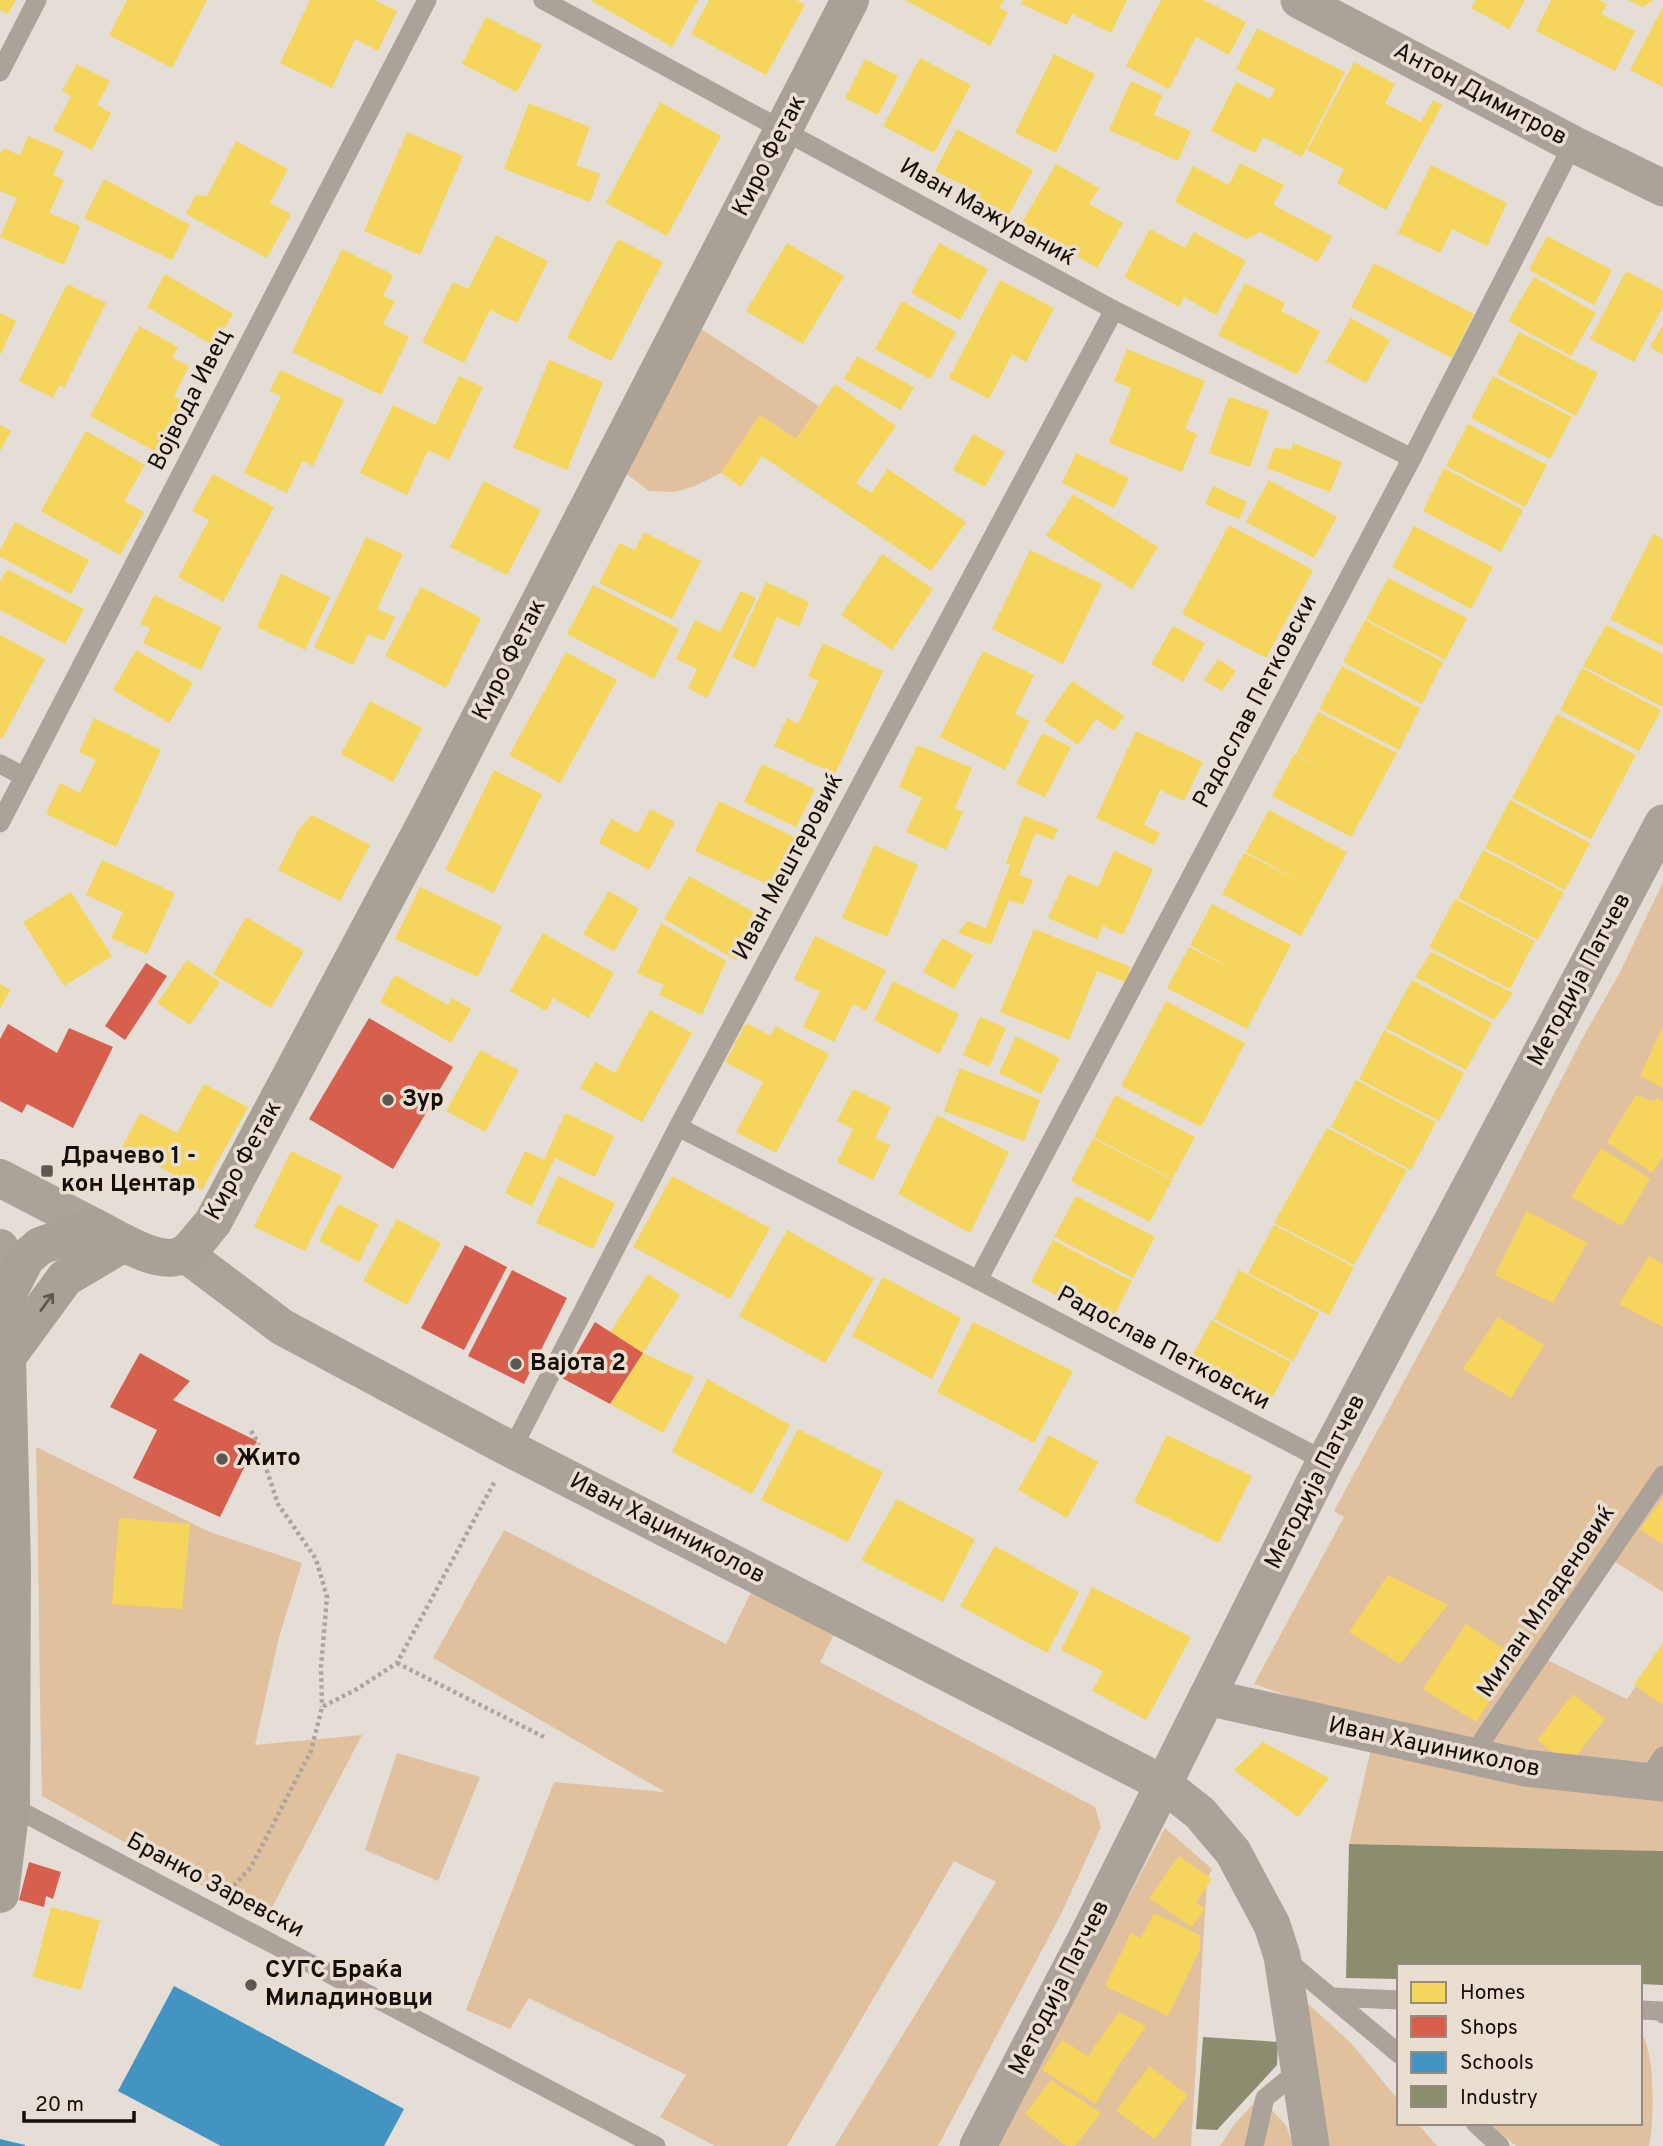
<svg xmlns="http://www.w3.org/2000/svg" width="1663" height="2146" viewBox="0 0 1663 2146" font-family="Overpass,sans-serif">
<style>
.green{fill:#e1c09e}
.homes{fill:#f6d55c}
.shops{fill:#d6604d}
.schools{fill:#4393c3}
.industry{fill:#8c8c6e}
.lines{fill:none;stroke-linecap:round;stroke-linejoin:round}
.path{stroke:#aca59d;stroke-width:4.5;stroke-dasharray:3.5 3.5;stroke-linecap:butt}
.service{stroke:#aba299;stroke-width:19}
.minor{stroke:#aba299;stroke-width:37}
.tertiary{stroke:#aba299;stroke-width:38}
.secondary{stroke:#aaa196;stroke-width:38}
.oneway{stroke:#5f5850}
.poi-dot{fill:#5d5752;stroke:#eaded1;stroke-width:2.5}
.labels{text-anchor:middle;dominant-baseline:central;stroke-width:7;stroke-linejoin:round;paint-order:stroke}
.street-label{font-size:24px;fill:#140f0b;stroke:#eaded1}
.poi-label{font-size:24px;font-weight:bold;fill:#140f0b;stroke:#eaded1;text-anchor:start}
</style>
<rect width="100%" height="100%" fill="#e4ded7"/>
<!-- green -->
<g class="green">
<polygon points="686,319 819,406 796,439 760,415 721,473 695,486 675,492 649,491 612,463"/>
<polygon points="1663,882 1663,1592 1604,1555 1543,1658 1627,1699 1663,1646 1663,1851 1349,1844 1374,1736 1387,1731 1254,1684 1344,1517 1334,1511 1463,1272 1581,1041 1620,972"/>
<path d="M36,1447L210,1532L302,1563L279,1637L255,1745L362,1735L265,1921L42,1796C39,1680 39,1563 36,1447Z"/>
<polygon points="504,1530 726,1644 759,1576 842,1619 820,1662 1095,1807 1101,1827 1061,1914 938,2146 835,2146 996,1882 954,1861 787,2146 715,2146 660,2117 686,2075 529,1998 510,2029 466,2010 554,1782 665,1792 433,1658"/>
<polygon points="397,1753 480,1777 438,1881 365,1850"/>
<polygon points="1165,1828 1212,1869 1207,1879 1191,2146 997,2146 1035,2072"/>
<polygon points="1294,1991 1351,2043 1399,2101 1399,2123 1417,2123 1437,2146 1328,2146"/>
<path d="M1640,2032C1656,2049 1654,2123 1649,2146H1516L1488,2123H1640Z"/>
<polygon points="1259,2097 1286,2125 1293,2146 1220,2146 1233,2126"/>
</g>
<!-- homes -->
<g class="homes">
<polygon points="0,0 16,0 8,14 0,10"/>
<polygon points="127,0 207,0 172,68 109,35"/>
<polygon points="310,0 374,0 397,11 378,51 355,39 332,88 280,63"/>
<polygon points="590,0 698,0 672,47"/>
<polygon points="709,0 797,0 805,5 766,75 691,34"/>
<polygon points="905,0 1004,0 999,8 1008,12 990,46"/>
<polygon points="1023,0 1127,0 1111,33 1072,14 1067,25 1021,4"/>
<polygon points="1161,0 1204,0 1246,22 1229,55 1196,37 1169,89 1126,66"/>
<polygon points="1476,0 1525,0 1509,29 1471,8"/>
<polygon points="1551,0 1599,0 1607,4 1601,14 1635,31 1615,71 1536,31"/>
<polygon points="1628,0 1653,0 1643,7"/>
<polygon points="1663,7 1663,87 1630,70"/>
<polygon points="486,17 542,45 517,92 462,64"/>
<polygon points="1257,28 1345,72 1302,157 1263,137 1255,153 1211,131 1236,82 1270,99 1275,89 1236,69"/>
<polygon points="1054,54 1095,74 1056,153 1015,133"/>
<polygon points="920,58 971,85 934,153 883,126"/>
<polygon points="865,59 898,76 878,115 845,98"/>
<polygon points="1354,62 1395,84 1385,103 1421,122 1433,100 1442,105 1386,210 1337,183 1344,169 1307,150"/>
<polygon points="77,64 110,81 97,105 111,113 92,150 53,130 71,96 62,91"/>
<polygon points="1131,81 1162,95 1154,115 1191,131 1178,161 1109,130"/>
<polygon points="660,102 721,136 667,236 606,203"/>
<polygon points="529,103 590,127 576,165 600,174 590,202 504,169"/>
<polygon points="957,129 1033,170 1003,226 964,205 972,190 935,171"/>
<polygon points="407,132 463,156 420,255 364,231"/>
<polygon points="28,136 64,151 53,175 64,180 49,213 80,226 64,265 0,237 17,198 0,191 0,154 3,148 20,155"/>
<polygon points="236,141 288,169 270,203 291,214 267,258 186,214 196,195 207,196"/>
<polygon points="1240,163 1284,185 1273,205 1332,236 1318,262 1260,232 1246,239 1175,202 1193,166 1229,185"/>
<polygon points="1056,164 1099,188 1089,204 1123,223 1097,268 1021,224"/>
<polygon points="1431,165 1507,203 1487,246 1452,229 1440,253 1398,233"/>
<polygon points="104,179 190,225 172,260 84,218"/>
<polygon points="1150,229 1185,248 1194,232 1246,261 1216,315 1184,297 1179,307 1124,277"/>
<polygon points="496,235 548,261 517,323 490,310 464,363 422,342 453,282 468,289"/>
<polygon points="1547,236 1612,270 1594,305 1529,270"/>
<polygon points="618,239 663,262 611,361 567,338"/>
<polygon points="787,243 844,276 803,344 746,311"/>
<polygon points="939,243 988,269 960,320 911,293"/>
<polygon points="342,249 393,275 383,296 395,301 383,324 409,337 381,395 292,352"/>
<polygon points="1374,263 1474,314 1452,358 1351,307"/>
<polygon points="1626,271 1663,290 1663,307 1634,362 1590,339"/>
<polygon points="165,274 233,314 214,346 147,307"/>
<polygon points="1534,277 1596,313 1571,356 1508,321"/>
<polygon points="1000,280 1054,308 1026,362 1012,354 989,399 949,378"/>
<polygon points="1245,283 1285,303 1281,311 1320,331 1297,375 1218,335"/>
<polygon points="67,284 106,303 64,388 59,385 53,398 19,381"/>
<polygon points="902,301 956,332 930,379 875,349"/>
<polygon points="0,313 16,321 0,355"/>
<polygon points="1351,318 1390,340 1366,383 1326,361"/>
<polygon points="1663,325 1663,355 1650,347"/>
<polygon points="139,326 178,347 172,358 189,366 174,396 195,407 167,458 90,416"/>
<polygon points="1519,332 1598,373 1576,416 1497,374"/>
<polygon points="1127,349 1205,381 1185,429 1197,434 1182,472 1109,443 1131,388 1114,381"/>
<polygon points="857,356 914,387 901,410 844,379"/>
<polygon points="549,360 603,382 567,470 513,448"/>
<polygon points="280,370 344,400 313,466 302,461 287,493 244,473 281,396 270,391"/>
<polygon points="459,376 483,387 449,460 428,450 407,495 360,473 393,405 435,425"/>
<polygon points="1493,376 1572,417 1550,459 1471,418"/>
<polygon points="835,384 896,426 856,483 871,493 888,469 966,522 931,571 762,456 741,487 721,473 760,415 796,439"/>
<polygon points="1229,397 1269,411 1250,467 1209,453"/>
<polygon points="1468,424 1547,465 1525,507 1446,466"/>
<polygon points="0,425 11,431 0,451"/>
<polygon points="86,431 145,465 124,501 144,512 120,555 41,511"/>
<polygon points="973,434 1005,452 985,487 953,470"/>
<polygon points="1293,443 1342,462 1330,492 1267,468 1274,448 1291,449"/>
<polygon points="1076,453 1129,478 1114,508 1062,483"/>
<polygon points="1444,468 1523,510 1501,552 1423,511"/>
<polygon points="213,474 274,507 223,602 178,577 209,520 192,511"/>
<polygon points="1269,480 1337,517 1314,558 1246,522"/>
<polygon points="484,481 541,510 507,575 450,547"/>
<polygon points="1213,486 1247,502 1239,519 1205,504"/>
<polygon points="1073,494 1158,547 1132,589 1046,536"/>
<polygon points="15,522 89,560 71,594 0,557 0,550"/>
<polygon points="1229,525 1313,570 1266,658 1182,614"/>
<polygon points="1414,526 1493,567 1471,609 1392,567"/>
<polygon points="644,532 701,561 672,619 599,583 619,543 635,550"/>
<polygon points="1653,534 1663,539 1663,646 1610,619"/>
<polygon points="366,537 403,554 377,609 395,617 384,641 368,634 353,665 314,647"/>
<polygon points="1030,550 1102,584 1063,664 992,629"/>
<polygon points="882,554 933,589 892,650 841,615"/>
<polygon points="7,569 84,609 65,644 0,610 0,582"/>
<polygon points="281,574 330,597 305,650 257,627"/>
<polygon points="1388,578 1467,618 1445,660 1366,619"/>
<polygon points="766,582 809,602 799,627 777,617 755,668 732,657"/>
<polygon points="593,585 679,629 654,679 567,634"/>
<polygon points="421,587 481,618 446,688 385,656"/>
<polygon points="741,591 756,598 707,698 688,688 697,669 676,659 695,620 720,632"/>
<polygon points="154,595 221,627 201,670 143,643 150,628 140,624"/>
<polygon points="1365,620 1443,662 1422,704 1343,662"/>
<polygon points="1606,625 1663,654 1663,707 1583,666"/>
<polygon points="1173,626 1205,643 1183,682 1151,664"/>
<polygon points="0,635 45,659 2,739 0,738"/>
<polygon points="823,643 883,671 835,774 774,746 787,718 798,724 818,681 808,676"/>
<polygon points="136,650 193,683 169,723 113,690"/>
<polygon points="983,651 1034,675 1015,714 1029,721 1005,770 940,737"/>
<polygon points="566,652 617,680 560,783 509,755"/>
<polygon points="1218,659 1236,671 1222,691 1204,680"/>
<polygon points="1342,666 1420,708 1399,750 1319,709"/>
<polygon points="1582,668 1661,710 1639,751 1560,710"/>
<polygon points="1072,681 1124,716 1114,731 1096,719 1078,745 1044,721"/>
<polygon points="370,701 422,728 393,782 341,754"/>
<polygon points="1318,712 1397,753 1351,837 1272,796 1294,754 1330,772 1296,754"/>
<polygon points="1557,714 1636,755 1591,839 1512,798"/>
<polygon points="94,718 161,750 116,847 46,814 60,783 80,793 96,760 79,752"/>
<polygon points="1136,731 1203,762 1184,801 1160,790 1144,825 1160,833 1154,845 1096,818"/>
<polygon points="1042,733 1071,747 1045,797 1016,784"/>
<polygon points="917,745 972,768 955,808 963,812 946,850 906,832 922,798 899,787"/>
<polygon points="762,764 815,789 796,827 744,802"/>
<polygon points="494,770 542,794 494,893 445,870"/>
<polygon points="1510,800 1590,843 1565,890 1485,848"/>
<polygon points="719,801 803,841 780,890 695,851"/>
<polygon points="650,809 675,822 649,870 599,843 611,819 638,833"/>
<polygon points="1269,810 1347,852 1301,936 1222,894 1244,853 1309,886 1246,852"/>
<polygon points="312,815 370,845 340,901 278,870 299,829"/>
<polygon points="1024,816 1058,829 1053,840 1035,833 1019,875 1033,880 1023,905 1009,900 991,945 958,933 967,921 986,928 1010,865 1006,863"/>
<polygon points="874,845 918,865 887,937 842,918"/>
<polygon points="1483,850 1564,892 1538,940 1458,898"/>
<polygon points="1114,851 1153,869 1123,935 1103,926 1097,939 1048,918 1068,874 1098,887"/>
<polygon points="102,860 175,893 147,954 111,938 123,912 86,895"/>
<polygon points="689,876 761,916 736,960 664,919"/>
<polygon points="420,887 502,926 478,977 395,939"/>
<polygon points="609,891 639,909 614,951 583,934"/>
<polygon points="71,892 112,956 64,986 23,922"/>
<polygon points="1455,899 1535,941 1510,989 1429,947"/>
<polygon points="1212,904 1291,945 1247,1029 1167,988 1189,947 1232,969 1190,945"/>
<polygon points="246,917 304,951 271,1008 213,974"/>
<polygon points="661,923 726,961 702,1015 659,995 664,985 637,973"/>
<polygon points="1034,929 1131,967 1125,982 1097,971 1069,1040 1000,1012"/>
<polygon points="543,933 614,973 589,1018 553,998 546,1011 510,991"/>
<polygon points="815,936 886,970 866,1011 853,1004 834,1042 803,1027 820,992 794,979"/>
<polygon points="942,938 973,955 954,989 923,972"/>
<polygon points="1431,952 1513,993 1494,1020 1415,977"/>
<polygon points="187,960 220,982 190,1025 157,1003"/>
<polygon points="395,975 448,1005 452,998 471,1009 451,1043 380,1002"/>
<polygon points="1412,980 1492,1023 1466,1070 1386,1028"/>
<polygon points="893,981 959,1014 939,1054 874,1020"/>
<polygon points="0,984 10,990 0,1009"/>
<polygon points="1166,1001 1245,1043 1201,1127 1121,1086"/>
<polygon points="650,1010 692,1033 642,1122 580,1088 595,1062 615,1073"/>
<polygon points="980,1017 1006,1028 989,1067 963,1055"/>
<polygon points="746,1023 771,1036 775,1026 829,1054 776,1153 736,1132 763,1082 725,1062"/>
<polygon points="1663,1026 1663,1088 1640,1076"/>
<polygon points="1384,1030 1464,1073 1439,1121 1359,1079"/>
<polygon points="1016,1036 1060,1058 1041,1094 999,1073"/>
<polygon points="480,1050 519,1070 485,1132 446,1111"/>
<polygon points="960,1068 1040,1100 1024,1141 944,1111"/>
<polygon points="1356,1080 1436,1122 1411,1170 1331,1127"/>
<polygon points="204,1084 248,1107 202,1190 122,1147 140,1113 177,1133"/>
<polygon points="853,1089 891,1107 875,1138 890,1145 873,1180 837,1162 853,1129 837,1121"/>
<polygon points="1115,1095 1195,1137 1172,1179 1094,1137"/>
<polygon points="1636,1095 1651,1101 1658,1098 1663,1101 1663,1157 1652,1173 1607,1142"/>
<polygon points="565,1113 614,1136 595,1177 555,1158 532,1206 505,1193 525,1151 544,1160"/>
<polygon points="937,1115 1009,1152 970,1233 898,1194"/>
<polygon points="1327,1128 1407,1170 1354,1265 1274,1223"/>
<polygon points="1093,1138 1172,1180 1150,1222 1071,1181"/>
<polygon points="1601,1148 1650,1179 1622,1226 1571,1197"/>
<polygon points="291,1151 342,1176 305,1251 254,1227"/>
<polygon points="558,1176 615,1203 593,1249 536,1223"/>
<polygon points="672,1176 770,1228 730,1299 633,1247"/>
<polygon points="1076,1196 1155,1237 1133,1278 1054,1237"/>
<polygon points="338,1204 378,1224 359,1262 319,1241"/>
<polygon points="1527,1211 1587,1243 1553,1303 1495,1275"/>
<polygon points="397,1219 441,1243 407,1305 363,1281"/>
<polygon points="1274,1225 1354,1267 1329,1315 1248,1273"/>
<polygon points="787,1230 874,1279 825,1363 739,1316"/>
<polygon points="1053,1240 1132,1281 1110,1323 1031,1282"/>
<polygon points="1649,1256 1663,1264 1663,1327 1619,1304"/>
<polygon points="1239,1270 1319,1313 1293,1361 1214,1319"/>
<polygon points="648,1274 680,1295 643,1353 694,1377 663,1433 610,1404 643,1353 610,1332"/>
<polygon points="883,1277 961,1318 932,1379 852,1336"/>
<polygon points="1498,1317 1544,1345 1511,1398 1463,1369"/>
<polygon points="1211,1320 1291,1362 1266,1410 1186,1368"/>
<polygon points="973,1322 1073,1371 1034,1443 937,1392"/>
<polygon points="707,1379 790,1425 752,1494 672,1452"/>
<polygon points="798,1429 883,1472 848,1542 761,1500"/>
<polygon points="1049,1435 1098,1462 1067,1518 1018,1490"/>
<polygon points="1167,1435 1252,1476 1219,1543 1134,1502"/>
<polygon points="1663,1498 1663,1544 1640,1529"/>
<polygon points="897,1499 975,1539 943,1602 861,1560"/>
<polygon points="119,1518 190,1524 182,1609 112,1604"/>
<polygon points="995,1546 1079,1592 1047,1653 960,1606"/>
<polygon points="1388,1575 1448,1605 1400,1664 1349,1632"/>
<polygon points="1092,1587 1191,1637 1146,1720 1092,1691 1103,1671 1061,1650"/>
<polygon points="1466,1624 1518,1658 1476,1722 1423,1689"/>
<polygon points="1663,1643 1663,1705 1634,1685"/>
<polygon points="1573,1694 1605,1719 1569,1765 1537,1740"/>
<polygon points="1263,1742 1329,1778 1298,1817 1234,1770"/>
<polygon points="1179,1856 1212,1879 1196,1902 1205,1909 1192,1927 1149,1898"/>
<polygon points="51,1907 100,1920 81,1990 33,1977"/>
<polygon points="1154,1913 1200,1935 1200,1949 1168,2016 1105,1986 1131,1933 1141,1938"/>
<polygon points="1119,2012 1146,2026 1115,2071 1096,2104 1042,2070 1062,2040 1088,2056"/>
<polygon points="1149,2066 1188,2095 1155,2139 1116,2111"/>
<polygon points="1051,2080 1101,2113 1075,2146 1066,2146 1025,2114"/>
</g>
<!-- shops -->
<g class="shops">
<polygon points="146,963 167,976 125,1040 105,1026"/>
<polygon points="369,1018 453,1067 393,1169 309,1119"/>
<polygon points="8,1024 57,1053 69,1028 113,1047 73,1128 27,1104 22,1113 0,1101 0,1039"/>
<polygon points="465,1245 507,1267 464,1350 421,1328"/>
<polygon points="512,1270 567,1298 524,1384 468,1356"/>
<polygon points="595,1322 643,1353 610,1404 562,1378"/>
<polygon points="140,1353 190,1381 173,1400 257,1441 220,1517 133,1478 157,1430 110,1407"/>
<polygon points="29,1862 61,1872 53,1899 46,1896 44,1907 19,1900"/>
</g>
<!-- schools -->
<g class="schools">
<polygon points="174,1986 404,2109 384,2146 221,2146 118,2091"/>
<polygon points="0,2139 25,2145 25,2146 0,2146"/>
</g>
<!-- industry -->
<g class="industry">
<polygon points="1349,1844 1663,1851 1663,1985 1640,1984 1640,1966 1399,1966 1399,1979 1346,1978"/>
<polygon points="1203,2037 1278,2042 1277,2065 1217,2130 1196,2129"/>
</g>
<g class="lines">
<!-- path -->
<g class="path">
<polyline points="251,1431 257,1441 278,1504 316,1559 327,1597 321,1667 322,1707"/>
<polyline points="397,1663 544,1737"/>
<polyline points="229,1891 251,1867 311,1751 322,1707 357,1689 397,1663 495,1481"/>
</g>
<!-- service -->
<g class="service">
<polyline points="543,0 1114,310 1412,458"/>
<polyline points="0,72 37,0"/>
<polyline points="0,764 23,776"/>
<polyline points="0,823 427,0"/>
<polyline points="678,1127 978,1280 1325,1461"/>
<polyline points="978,1280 1412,458 1573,144"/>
<polyline points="512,1449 678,1127 1114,310"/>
<polyline points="1471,1757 1663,1475"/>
<polyline points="1645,1783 1663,1756"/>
<polyline points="11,1806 656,2146"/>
<polyline points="1283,1957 1399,2054"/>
<polyline points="1332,1997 1399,2000"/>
<polyline points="1640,2010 1661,2011 1663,2014"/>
<polyline points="1475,2123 1500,2146"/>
<polyline points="1254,2146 1265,2098 1299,2070"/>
</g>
<!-- minor -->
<g class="minor">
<polyline points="1299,0 1573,144 1663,188"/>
<polyline points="185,1254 282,1327 497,1442 1162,1783 1200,1813 1233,1852 1272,1925 1282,1956 1311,2146"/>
<polyline points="1207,1697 1525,1768 1663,1783"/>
<polyline points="978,2146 1092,1927 1325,1461 1663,823"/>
</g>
<!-- tertiary -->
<g class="tertiary">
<polyline points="0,1178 94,1227"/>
<polyline points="0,1248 9,1291"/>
</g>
<!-- secondary -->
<g class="secondary">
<polyline points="7,1357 65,1278 124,1243"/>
<path d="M0,1894L11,1806L12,1567L7,1357L3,1319L9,1291L26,1258L40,1246L94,1227C116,1238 164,1271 187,1252C197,1243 205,1231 213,1222L429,817L850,0"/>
</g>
</g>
<!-- one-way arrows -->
<defs><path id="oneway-shaft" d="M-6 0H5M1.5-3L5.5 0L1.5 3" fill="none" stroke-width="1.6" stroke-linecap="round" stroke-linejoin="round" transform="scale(1.75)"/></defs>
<use class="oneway" href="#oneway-shaft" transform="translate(47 1302) rotate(-54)"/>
<!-- markers -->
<g class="poi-dot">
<circle cx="388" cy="1100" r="7"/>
<rect x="40" y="1164" width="14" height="14" rx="3.5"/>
<circle cx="516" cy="1364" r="7"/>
<circle cx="222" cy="1459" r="7"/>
<circle cx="251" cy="1985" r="7"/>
</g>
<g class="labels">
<!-- street labels -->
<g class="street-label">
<text transform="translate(1480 95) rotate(28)">Антон Димитров</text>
<text transform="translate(770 156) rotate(-63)">Киро Фетак</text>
<text transform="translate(987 213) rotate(29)">Иван Мажураниќ</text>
<text transform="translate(191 400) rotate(-63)">Војвода Ивец</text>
<text transform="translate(510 660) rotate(-63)">Киро Фетак</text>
<text transform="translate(1256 702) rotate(-62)">Радослав Петковски</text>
<text transform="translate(789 867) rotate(-62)">Иван Мештеровиќ</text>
<text transform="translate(1580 980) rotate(-62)">Методија Патчев</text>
<text transform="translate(244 1161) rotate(-61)">Киро Фетак</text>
<text transform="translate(1163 1349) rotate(28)">Радослав Петковски</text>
<text transform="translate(1316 1482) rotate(-63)">Методија Патчев</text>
<text transform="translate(667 1529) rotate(27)">Иван Хаџиниколов</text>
<text transform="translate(1547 1602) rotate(-56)">Милан Младеновиќ</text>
<text transform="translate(1434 1748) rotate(12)">Иван Хаџиниколов</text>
<text transform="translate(215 1886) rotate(28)">Бранко Заревски</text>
<text transform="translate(1060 1988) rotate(-63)">Методија Патчев</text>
</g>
<!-- poi labels -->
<g class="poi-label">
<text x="402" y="1100">Зур</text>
<text x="61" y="1157">Драчево 1 -<tspan x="61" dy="28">кон Центар</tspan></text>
<text x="530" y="1364">Вајота 2</text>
<text x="236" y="1459">Жито</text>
<text x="265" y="1971">СУГС Браќа<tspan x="265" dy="28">Миладиновци</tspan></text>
</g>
</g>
<!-- legend -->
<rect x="1397" y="1964" width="245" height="161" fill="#eaded1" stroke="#948b82" stroke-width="2"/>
<rect x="1411" y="1982" width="35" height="21" fill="#f6d55c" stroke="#948b82" stroke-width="2"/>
<text x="1460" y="1999" font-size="21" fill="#140f0b">Homes</text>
<rect x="1411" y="2016" width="35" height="21" fill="#d6604d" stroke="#948b82" stroke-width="2"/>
<text x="1460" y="2034" font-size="21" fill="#140f0b">Shops</text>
<rect x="1411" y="2052" width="35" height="21" fill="#4393c3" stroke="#948b82" stroke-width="2"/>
<text x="1460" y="2069" font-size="21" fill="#140f0b">Schools</text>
<rect x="1411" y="2086" width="35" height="21" fill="#8c8c6e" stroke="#948b82" stroke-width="2"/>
<text x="1460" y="2104" font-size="21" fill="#140f0b">Industry</text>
<!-- scale -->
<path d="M24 2111v10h110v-10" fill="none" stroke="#140f0b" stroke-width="3.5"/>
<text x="35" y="2111" font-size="21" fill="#140f0b" stroke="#eaded1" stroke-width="5" paint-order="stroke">20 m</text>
</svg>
